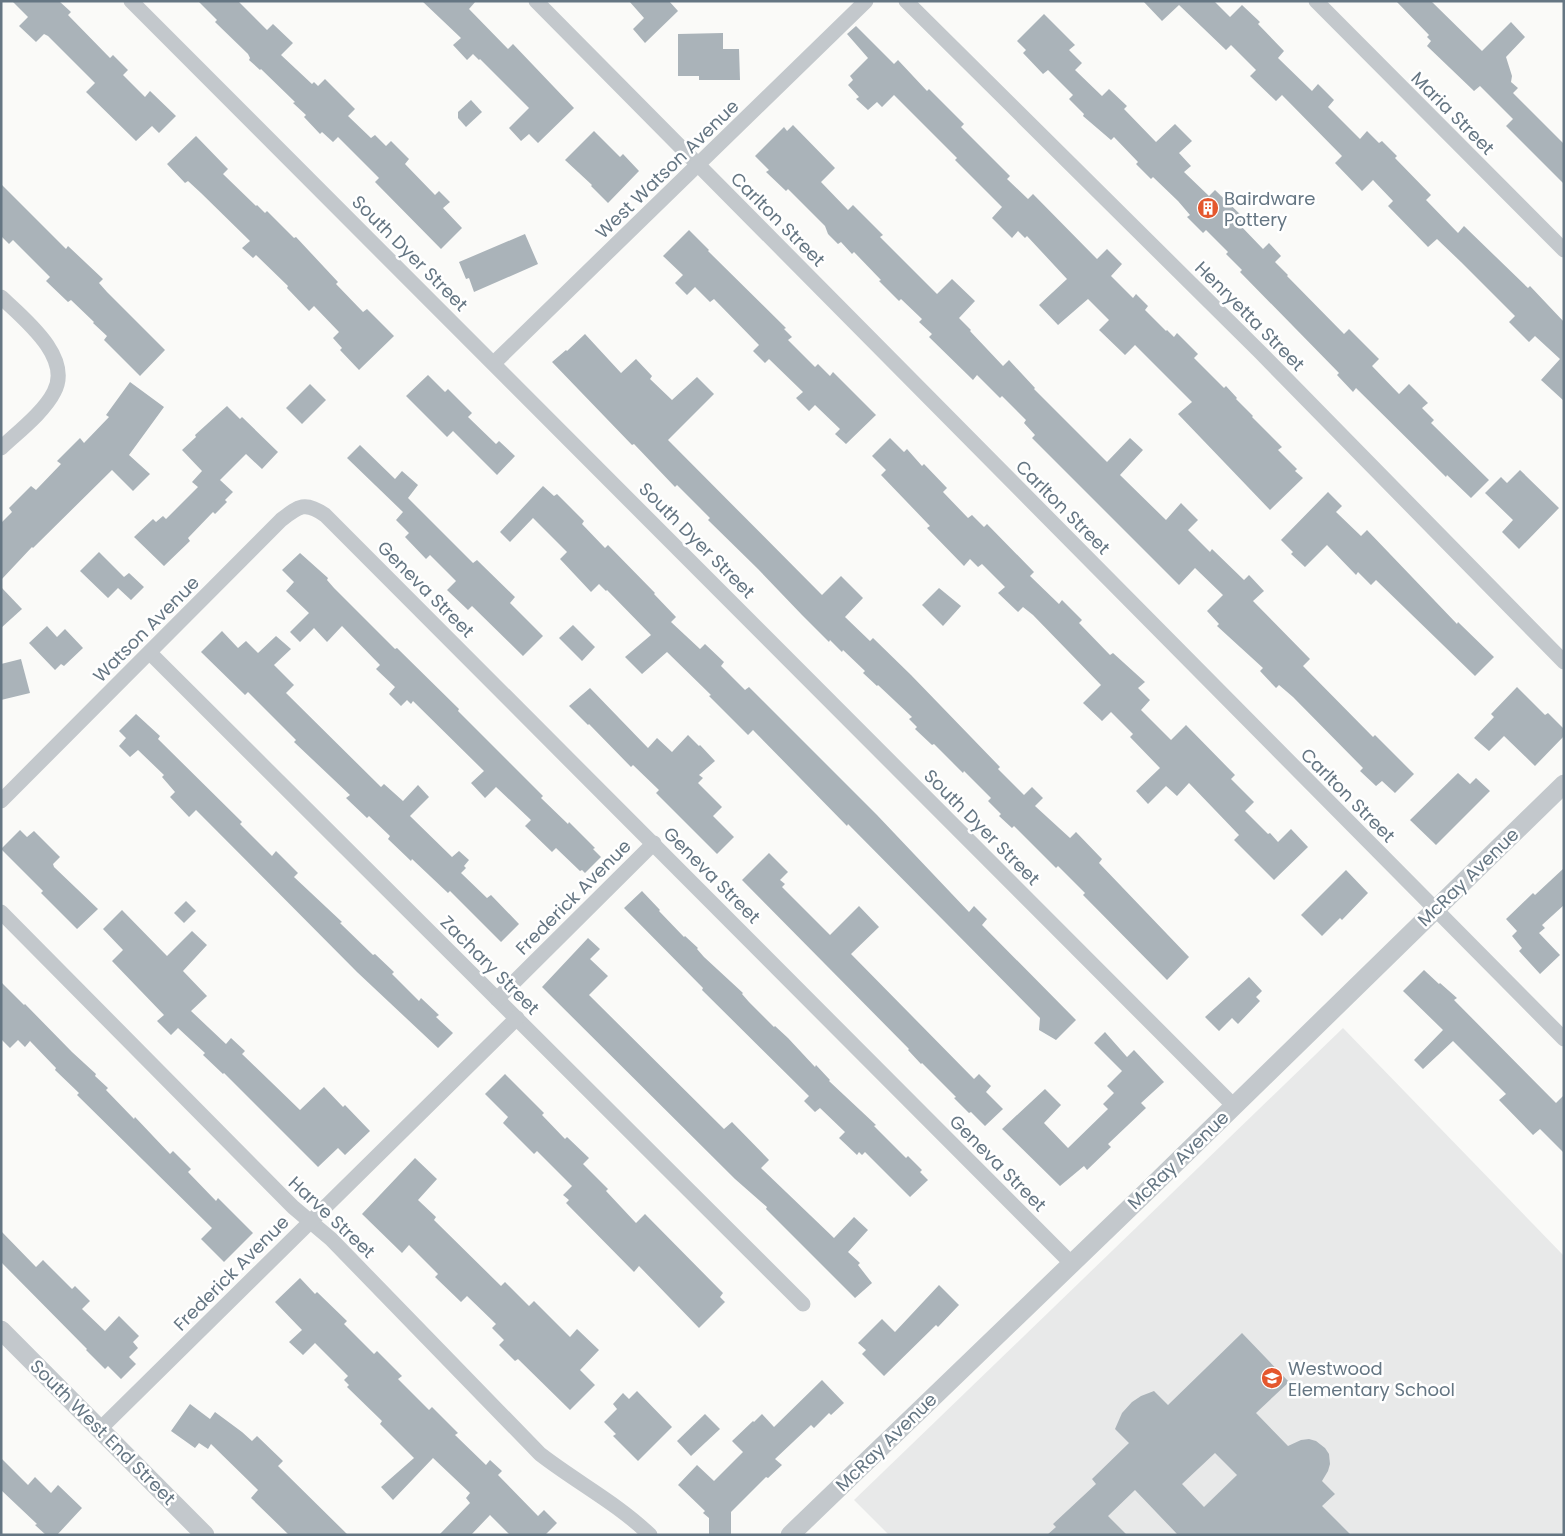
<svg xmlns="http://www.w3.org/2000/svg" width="1565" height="1536" viewBox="0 0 1565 1536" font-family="Poppins,sans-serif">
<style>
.built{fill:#e8e9e9}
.building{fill:#aab3b9;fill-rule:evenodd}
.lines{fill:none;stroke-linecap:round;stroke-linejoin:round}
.minor{stroke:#c3c8cc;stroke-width:15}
.tertiary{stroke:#c3c8cc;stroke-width:19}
.labels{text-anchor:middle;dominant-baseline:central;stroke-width:5;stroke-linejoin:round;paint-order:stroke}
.street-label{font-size:18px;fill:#657683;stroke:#fff}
.poi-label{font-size:18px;fill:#657683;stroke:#fff;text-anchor:start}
</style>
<rect width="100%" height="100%" fill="#fafaf8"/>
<!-- built -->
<polygon class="built" points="1343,1028 1564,1256 1564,1535 889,1535 854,1500"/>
<!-- building -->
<g class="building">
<polygon points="12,1 59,1 71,12 68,15 110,58 113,55 128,70 123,75 145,97 150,91 176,116 159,133 152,126 136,141 86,92 95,83 48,36 44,34 36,42 19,26 28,17"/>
<polygon points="198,1 238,1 267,30 273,24 293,43 281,55 312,84 314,82 318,86 325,79 355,109 348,116 371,138 375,135 386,146 391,141 409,159 405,164 435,195 439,191 450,202 443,208 462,228 441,249 375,182 379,178 338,137 333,142 322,132 320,134 304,117 306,115 293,103 295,102 261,69 260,70 249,60 250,58 248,54 215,22 217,20"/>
<polygon points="422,1 476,1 469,9 508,49 513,44 574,108 538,143 529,134 521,141 509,128 529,108 480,59 479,60 473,54 467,60 453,45 461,38"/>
<polygon points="629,1 669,1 678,11 645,43 633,29 644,18"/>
<polygon points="1143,1 1214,1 1230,17 1242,5 1260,22 1258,24 1284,51 1278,58 1312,91 1318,84 1334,100 1328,107 1360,139 1367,131 1379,143 1382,141 1397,156 1395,158 1431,195 1426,200 1458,233 1464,226 1528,288 1530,286 1564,322 1564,401 1541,380 1560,359 1535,336 1529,342 1509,322 1515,316 1461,262 1437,239 1428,247 1388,206 1393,201 1373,180 1362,191 1335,163 1342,156 1282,95 1276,101 1250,76 1256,70 1231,45 1226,50 1179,5 1162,21"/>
<polygon points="1396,1 1431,1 1482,51 1511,22 1525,37 1506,57 1512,76 1511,82 1518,88 1513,93 1564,144 1564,184 1506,126 1513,119 1480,86 1474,91 1427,46 1431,41 1427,37 1429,35"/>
<polygon points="1044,14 1075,45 1069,50 1082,63 1075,70 1102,96 1109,89 1127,106 1124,109 1156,142 1175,124 1192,141 1179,153 1191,166 1184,172 1209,196 1215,190 1244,218 1239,224 1263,249 1269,243 1281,256 1275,262 1288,275 1287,276 1344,334 1349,329 1379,359 1372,366 1399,394 1409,384 1428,403 1422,408 1434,420 1431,423 1489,480 1471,498 1447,475 1446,477 1356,388 1353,392 1337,375 1339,373 1240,272 1242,270 1226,254 1228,252 1206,230 1203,233 1187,217 1190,215 1178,201 1153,177 1151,179 1136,164 1138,162 1114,137 1111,140 1083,116 1084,114 1069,99 1073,95 1048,70 1043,74 1023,53 1026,50 1017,41"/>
<polygon points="856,26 894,64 898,60 927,91 929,89 964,124 961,127 1010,176 1007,179 1028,199 1033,194 1097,259 1107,249 1122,264 1111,276 1133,298 1136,294 1148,306 1145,310 1166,331 1167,330 1174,337 1177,333 1198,354 1194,358 1224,388 1226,386 1237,398 1236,399 1253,416 1252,417 1282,447 1278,450 1297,469 1295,471 1303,478 1270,510 1178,414 1192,402 1135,345 1125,355 1099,330 1109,320 1088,299 1058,325 1039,305 1067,279 1027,236 1025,238 1018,231 1012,238 992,218 1002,207 955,160 957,158 894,95 882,107 877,102 868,110 856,99 859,97 848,85 853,80 850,76 868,58 847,34"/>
<polygon points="723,33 723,49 739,49 740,80 699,80 699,76 678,76 678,34"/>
<polygon points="471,100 482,112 466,127 458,118 458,112"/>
<polygon points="793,125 835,168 821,182 848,210 853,205 883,235 880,237 937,294 952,279 975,301 959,318 971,330 970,331 1003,366 1009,360 1035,388 1034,389 1107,462 1130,438 1143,450 1120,475 1166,520 1181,503 1198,520 1188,530 1210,552 1212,549 1244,580 1249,575 1264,591 1253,601 1310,659 1303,666 1373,737 1375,735 1414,774 1395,793 1382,781 1376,786 1360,771 1363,768 1293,697 1279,685 1276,688 1260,671 1263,668 1217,626 1219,624 1207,611 1223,595 1195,568 1179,585 1032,438 1035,435 1024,423 1026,420 1002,396 1000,398 977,375 973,380 929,337 932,334 919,322 922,319 901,299 899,301 879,281 881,280 854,252 852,254 841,242 838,244 828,234 825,226 788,189 786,191 766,172 769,170 755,156 784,127 787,131"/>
<polygon points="594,131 620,157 623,154 639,171 608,203 591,186 592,185 565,160"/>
<polygon points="196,136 228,169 223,174 256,206 257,205 265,213 267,211 294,238 296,237 338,282 336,284 363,312 367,309 394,336 359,370 340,350 342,348 333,338 339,332 314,306 309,311 287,288 288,286 256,255 253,258 242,248 250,241 201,193 188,181 185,183 167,164"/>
<polygon points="1,184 66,249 68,246 103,279 99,283 107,292 165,350 140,376 104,340 107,336 93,323 94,322 71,300 68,302 46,281 50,277 13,240 9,244 1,236"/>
<polygon points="689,230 709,250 708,251 786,328 784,329 792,337 788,340 815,367 818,364 830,376 833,372 876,415 846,444 835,434 840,429 815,405 809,411 796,398 803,392 769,359 765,363 753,351 759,345 714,299 710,302 695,287 687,295 675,283 683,275 663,256"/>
<polygon points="525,234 538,264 474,292 469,278 466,279 459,262"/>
<polygon points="585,334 621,373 636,359 652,376 650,379 672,400 697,377 714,394 668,440 822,595 841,576 863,598 845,617 870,641 873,638 911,675 1000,767 998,769 1024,795 1032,787 1043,798 1035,806 1070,838 1076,832 1102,859 1099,863 1189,957 1167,980 1083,895 1085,893 1058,866 1056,868 1014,826 1012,828 999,816 1001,814 988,801 991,798 964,771 963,773 934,744 932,745 915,729 917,727 909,719 912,717 878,685 877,686 863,673 865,671 843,650 842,652 830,640 829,642 802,615 758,569 708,520 710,518 677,485 675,487 634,444 632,445 552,362 566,350 567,351"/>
<polygon points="428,375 445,392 448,389 472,413 468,417 496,444 499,441 515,456 497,475 453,431 447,437 406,396"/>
<polygon points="130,382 164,407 129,455 150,474 133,491 112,470 33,548 32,547 1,580 1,523 12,512 9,508 31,486 36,490 61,464 57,461 80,438 84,443 109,417 106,415"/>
<polygon points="310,384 326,400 302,424 286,408"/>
<polygon points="227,406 240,419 242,417 278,452 262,469 246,454 220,480 233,492 225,500 227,502 215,514 213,512 188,538 190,541 164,566 134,537 153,519 156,522 163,516 166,519 198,487 192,482 202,471 182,450 196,437 195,435"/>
<polygon points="890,438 904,452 907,449 922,466 924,464 947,488 943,492 968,518 972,515 984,527 987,524 1034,572 1030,576 1059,604 1062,600 1082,620 1079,623 1110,655 1113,653 1145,682 1138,688 1150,700 1141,710 1171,740 1186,725 1235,775 1231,779 1254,802 1245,811 1268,834 1270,833 1278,842 1291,829 1308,847 1274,880 1234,840 1239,835 1189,783 1177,796 1166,786 1148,804 1136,791 1160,768 1130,737 1133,734 1111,712 1102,721 1083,703 1101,685 1033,615 1023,607 1018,612 998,593 1005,587 982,564 978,567 970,559 964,566 927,528 930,526 881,475 886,470 872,456"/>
<polygon points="360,445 395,479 402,471 418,485 408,498 473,563 477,560 515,597 510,603 543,636 523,656 472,606 468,610 447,590 456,581 430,555 426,559 405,537 409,533 396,520 403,512 347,458"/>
<polygon points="1520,470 1559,508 1519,549 1502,532 1513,520 1485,493 1501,477 1507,483"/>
<polygon points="543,486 554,496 557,494 584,521 582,524 605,548 608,545 655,593 654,594 676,617 671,622 700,649 705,644 724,662 721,666 745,690 749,687 877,815 969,912 974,906 987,919 982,925 1076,1020 1056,1040 1039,1030 1040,1018 848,824 847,826 753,730 748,735 709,696 711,695 667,652 642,674 625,657 651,635 607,590 606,591 599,584 591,592 560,559 567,552 533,518 510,542 500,532"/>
<polygon points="1328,492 1342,506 1336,512 1361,536 1367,530 1457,624 1458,622 1494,657 1475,676 1376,580 1371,585 1358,572 1356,575 1327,545 1305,567 1291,554 1293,552 1281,540"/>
<polygon points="99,552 124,577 129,573 144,587 131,600 118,588 108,598 80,571"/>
<polygon points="300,553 328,578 327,580 334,588 395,649 397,648 459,709 458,711 543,796 541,798 568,824 569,822 595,848 593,849 601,857 585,873 582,870 580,871 556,848 552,852 525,826 531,820 496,787 485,798 471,783 484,771 413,701 411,704 407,700 401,706 389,694 395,687 376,669 380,665 342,626 327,642 314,628 300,642 290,632 309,613 286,591 294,582 282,570"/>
<polygon points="1,587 22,609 1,628"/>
<polygon points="939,588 961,606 943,626 922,605"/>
<polygon points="573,625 595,647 582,661 559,638"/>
<polygon points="47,626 57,637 65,629 83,648 64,666 61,664 55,670 29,643"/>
<polygon points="222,631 238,648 246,641 258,653 276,636 291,649 274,665 294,685 286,693 381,787 384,784 403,801 418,785 429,797 410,816 452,857 459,851 469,860 464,866 466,868 461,873 487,898 491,895 519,924 501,942 450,891 448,893 412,859 411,861 388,839 390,836 369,816 367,818 346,798 350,795 294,742 296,740 248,692 245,695 201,652"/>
<polygon points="21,659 30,693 1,700 1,664"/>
<polygon points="1517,687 1545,715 1548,713 1564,729 1564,736 1535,766 1504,736 1489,751 1474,738 1494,717 1491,714"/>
<polygon points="590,688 648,748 657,738 672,752 688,735 699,746 700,745 715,761 699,775 703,778 698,783 722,807 713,816 734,837 717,854 656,793 659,790 633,765 631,767 589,724 588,725 569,706"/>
<polygon points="136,714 160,736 158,739 242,822 240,824 272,856 276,851 298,873 294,877 342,922 340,923 373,955 375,954 394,972 392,974 419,1001 421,998 439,1015 436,1017 453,1033 438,1048 357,972 196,810 189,817 170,797 175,792 162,777 164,775 138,750 130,757 119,746 126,738 119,731"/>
<polygon points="1458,773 1470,784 1476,778 1490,791 1436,845 1410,820"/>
<polygon points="20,830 27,837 34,831 60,857 53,864 54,867 98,909 77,929 41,893 43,891 1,849"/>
<polygon points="769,853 788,872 780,880 785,884 782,887 830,935 859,906 879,927 851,954 974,1079 979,1074 991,1086 986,1092 1003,1109 985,1126 971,1112 969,1113 954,1098 956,1097 922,1063 921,1064 908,1050 909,1049 742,880"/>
<polygon points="1564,868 1564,905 1542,925 1545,928 1539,933 1560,955 1540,974 1519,951 1522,948 1512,936 1517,931 1506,919 1533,893 1535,895"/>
<polygon points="1346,870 1368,893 1342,920 1340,918 1322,936 1301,915"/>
<polygon points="642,891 660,910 659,911 684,937 685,936 698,948 697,949 704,957 743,993 742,994 749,1002 774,1027 775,1026 788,1038 815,1067 816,1065 830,1080 829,1081 876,1125 874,1126 906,1158 908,1156 922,1170 920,1172 928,1180 910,1197 865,1152 862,1155 859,1152 857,1155 839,1138 845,1132 820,1108 815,1112 804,1101 809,1096 702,990 703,988 624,908"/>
<polygon points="186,901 196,911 184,923 174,913"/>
<polygon points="122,910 167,956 192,931 207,945 183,971 207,996 191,1011 226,1044 231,1038 245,1051 242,1054 300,1110 324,1087 343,1107 345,1105 370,1131 345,1155 338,1148 318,1167 224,1073 223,1074 203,1055 205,1053 178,1028 171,1035 157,1021 164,1015 112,961 123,950 103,929"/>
<polygon points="588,938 600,949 590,959 608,976 589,995 724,1129 732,1122 769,1160 761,1168 834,1238 854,1217 868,1230 848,1252 860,1263 858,1265 872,1283 855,1298 766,1209 767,1207 735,1179 542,987"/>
<polygon points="1424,970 1439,984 1440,983 1457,998 1454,1000 1556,1103 1564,1095 1564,1153 1540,1129 1533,1135 1499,1100 1506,1094 1453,1041 1423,1069 1414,1060 1443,1030 1403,991"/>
<polygon points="1249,977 1262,991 1256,997 1260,1001 1238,1024 1232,1018 1219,1031 1205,1017"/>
<polygon points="1,982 24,1005 25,1004 72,1052 96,1074 95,1076 108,1088 106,1090 134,1119 135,1117 170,1154 173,1151 191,1169 188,1172 216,1201 218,1198 253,1233 224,1262 201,1239 212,1228 77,1095 79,1093 55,1070 56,1068 30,1041 25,1047 18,1040 10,1048 1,1039"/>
<polygon points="1105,1032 1127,1057 1134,1050 1164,1082 1141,1103 1146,1108 1108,1144 1111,1147 1087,1170 1084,1166 1060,1186 1002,1129 1045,1089 1061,1105 1044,1123 1068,1148 1108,1109 1103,1104 1114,1093 1107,1086 1122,1071 1094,1043"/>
<polygon points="505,1074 544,1113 542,1115 565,1139 567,1137 589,1158 583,1164 608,1189 606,1191 636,1223 645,1214 723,1293 720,1297 725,1302 699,1328 639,1266 634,1272 566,1203 569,1200 563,1195 572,1186 537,1151 534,1154 503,1123 508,1117 485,1094"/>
<polygon points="415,1158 437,1179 418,1200 436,1217 434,1220 501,1286 505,1282 529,1306 534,1301 570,1337 577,1329 599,1350 580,1370 595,1385 570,1410 518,1359 515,1361 499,1345 504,1340 492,1328 496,1324 467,1296 461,1302 435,1277 438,1274 409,1245 402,1253 362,1214"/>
<polygon points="1,1231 36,1267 43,1260 72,1289 75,1286 90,1301 82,1309 105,1331 119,1316 139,1336 133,1342 138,1348 129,1357 136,1364 121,1379 108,1366 105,1369 86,1350 87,1349 1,1262"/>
<polygon points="300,1278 315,1294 317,1292 347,1321 344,1324 374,1354 377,1351 402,1376 398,1379 429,1410 432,1407 458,1433 455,1435 486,1465 490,1460 502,1471 498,1475 538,1516 544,1510 557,1523 545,1535 510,1535 490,1515 471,1535 439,1535 470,1503 466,1498 470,1493 433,1458 393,1500 381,1487 414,1458 380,1424 382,1421 347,1387 349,1385 344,1380 348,1376 315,1343 303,1355 289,1342 302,1330 275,1302"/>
<polygon points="939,1285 959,1305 938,1327 936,1325 884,1376 862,1354 866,1350 858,1343 882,1319 895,1332"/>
<path d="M1242,1333L1289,1382L1256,1413L1288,1446L1301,1440L1309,1439L1316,1441L1325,1448L1329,1454L1330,1464L1328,1471L1322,1481L1335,1494L1322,1506L1351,1535H1178L1135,1490L1108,1516L1127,1535H1047L1056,1527L1053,1524L1096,1484L1092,1479L1129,1443L1115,1429L1122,1413L1132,1402L1141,1396L1154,1391L1168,1405ZM1215,1453L1237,1475L1204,1507L1182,1484Z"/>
<polygon points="822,1380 844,1403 831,1415 829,1413 814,1428 811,1425 775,1459 782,1465 768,1478 766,1477 731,1512 731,1535 709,1535 709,1518 703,1513 705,1511 678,1485 697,1465 714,1481 743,1452 732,1441 753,1421 754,1422 762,1414 774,1427"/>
<polygon points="637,1391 672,1427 638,1461 613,1436 616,1434 604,1422 617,1409 613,1404 623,1393 629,1399"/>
<polygon points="190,1404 210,1419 215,1412 242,1432 252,1441 257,1436 283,1461 278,1466 348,1535 289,1535 251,1498 258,1490 211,1444 208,1449 199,1443 195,1448 171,1431"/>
<polygon points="705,1414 720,1429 691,1456 677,1441"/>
<polygon points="1,1458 28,1485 35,1477 51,1493 58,1485 82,1508 57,1535 46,1535 35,1525 37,1524 1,1490"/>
</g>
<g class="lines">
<!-- minor -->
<g class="minor">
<polyline points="131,1 1234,1106"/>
<polyline points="536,1 1564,1039"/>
<polyline points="906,1 1260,352 1564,662"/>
<polyline points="1316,1 1564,250"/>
<path d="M1,297C23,318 73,357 54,392C44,412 18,432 1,448"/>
<polyline points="494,363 866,1"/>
<polyline points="150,653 803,1304"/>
<path d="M1,801L281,520C299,506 305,501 325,515L1071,1263"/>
<path d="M1,912L293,1207L331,1239L540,1454C576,1482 617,1503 650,1535"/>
<polyline points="497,999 654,843"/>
<polyline points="100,1429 517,1018"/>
</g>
<!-- tertiary -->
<g class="tertiary">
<polyline points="1,1330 205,1535"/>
<polyline points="790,1535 1143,1195 1564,784"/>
</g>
</g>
<!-- icons -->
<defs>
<g id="building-disc" transform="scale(1.125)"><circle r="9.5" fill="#e4572e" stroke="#fff"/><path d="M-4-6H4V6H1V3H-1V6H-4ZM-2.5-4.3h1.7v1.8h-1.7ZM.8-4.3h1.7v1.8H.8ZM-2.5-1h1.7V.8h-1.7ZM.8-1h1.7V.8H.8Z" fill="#fff"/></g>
<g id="school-disc" transform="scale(1.125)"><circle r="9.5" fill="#e4572e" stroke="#fff"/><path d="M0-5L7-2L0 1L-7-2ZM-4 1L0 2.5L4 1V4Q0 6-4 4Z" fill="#fff"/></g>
</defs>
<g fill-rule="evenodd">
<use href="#building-disc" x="1208" y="208"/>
<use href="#school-disc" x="1272" y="1378"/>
</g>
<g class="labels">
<!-- street labels -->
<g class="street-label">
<text transform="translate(1453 113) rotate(45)">Maria Street</text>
<text transform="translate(667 169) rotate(-44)">West Watson Avenue</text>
<text transform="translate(778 219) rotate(45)">Carlton Street</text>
<text transform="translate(410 253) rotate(45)">South Dyer Street</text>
<text transform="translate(1250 316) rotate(45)">Henryetta Street</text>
<text transform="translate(1063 507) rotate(45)">Carlton Street</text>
<text transform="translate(697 540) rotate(45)">South Dyer Street</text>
<text transform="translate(426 589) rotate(45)">Geneva Street</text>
<text transform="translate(146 629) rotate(-45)">Watson Avenue</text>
<text transform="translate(1348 795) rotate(45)">Carlton Street</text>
<text transform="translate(982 827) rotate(45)">South Dyer Street</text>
<text transform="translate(712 875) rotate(45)">Geneva Street</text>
<text transform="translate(1468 877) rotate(-44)">McRay Avenue</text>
<text transform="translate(573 897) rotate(-45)">Frederick Avenue</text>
<text transform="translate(490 965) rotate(45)">Zachary Street</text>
<text transform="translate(1178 1160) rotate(-44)">McRay Avenue</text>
<text transform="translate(998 1163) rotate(45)">Geneva Street</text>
<text transform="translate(332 1217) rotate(43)">Harve Street</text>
<text transform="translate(231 1273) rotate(-45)">Frederick Avenue</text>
<text transform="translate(103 1432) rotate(45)">South West End Street</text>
<text transform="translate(886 1442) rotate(-44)">McRay Avenue</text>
</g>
<!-- poi labels -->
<g class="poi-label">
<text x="1224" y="198">Bairdware<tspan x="1224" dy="21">Pottery</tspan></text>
<text x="1288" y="1368">Westwood<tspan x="1288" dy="21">Elementary School</tspan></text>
</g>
</g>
<!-- border -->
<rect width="1565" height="1536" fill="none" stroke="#657683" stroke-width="5"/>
</svg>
